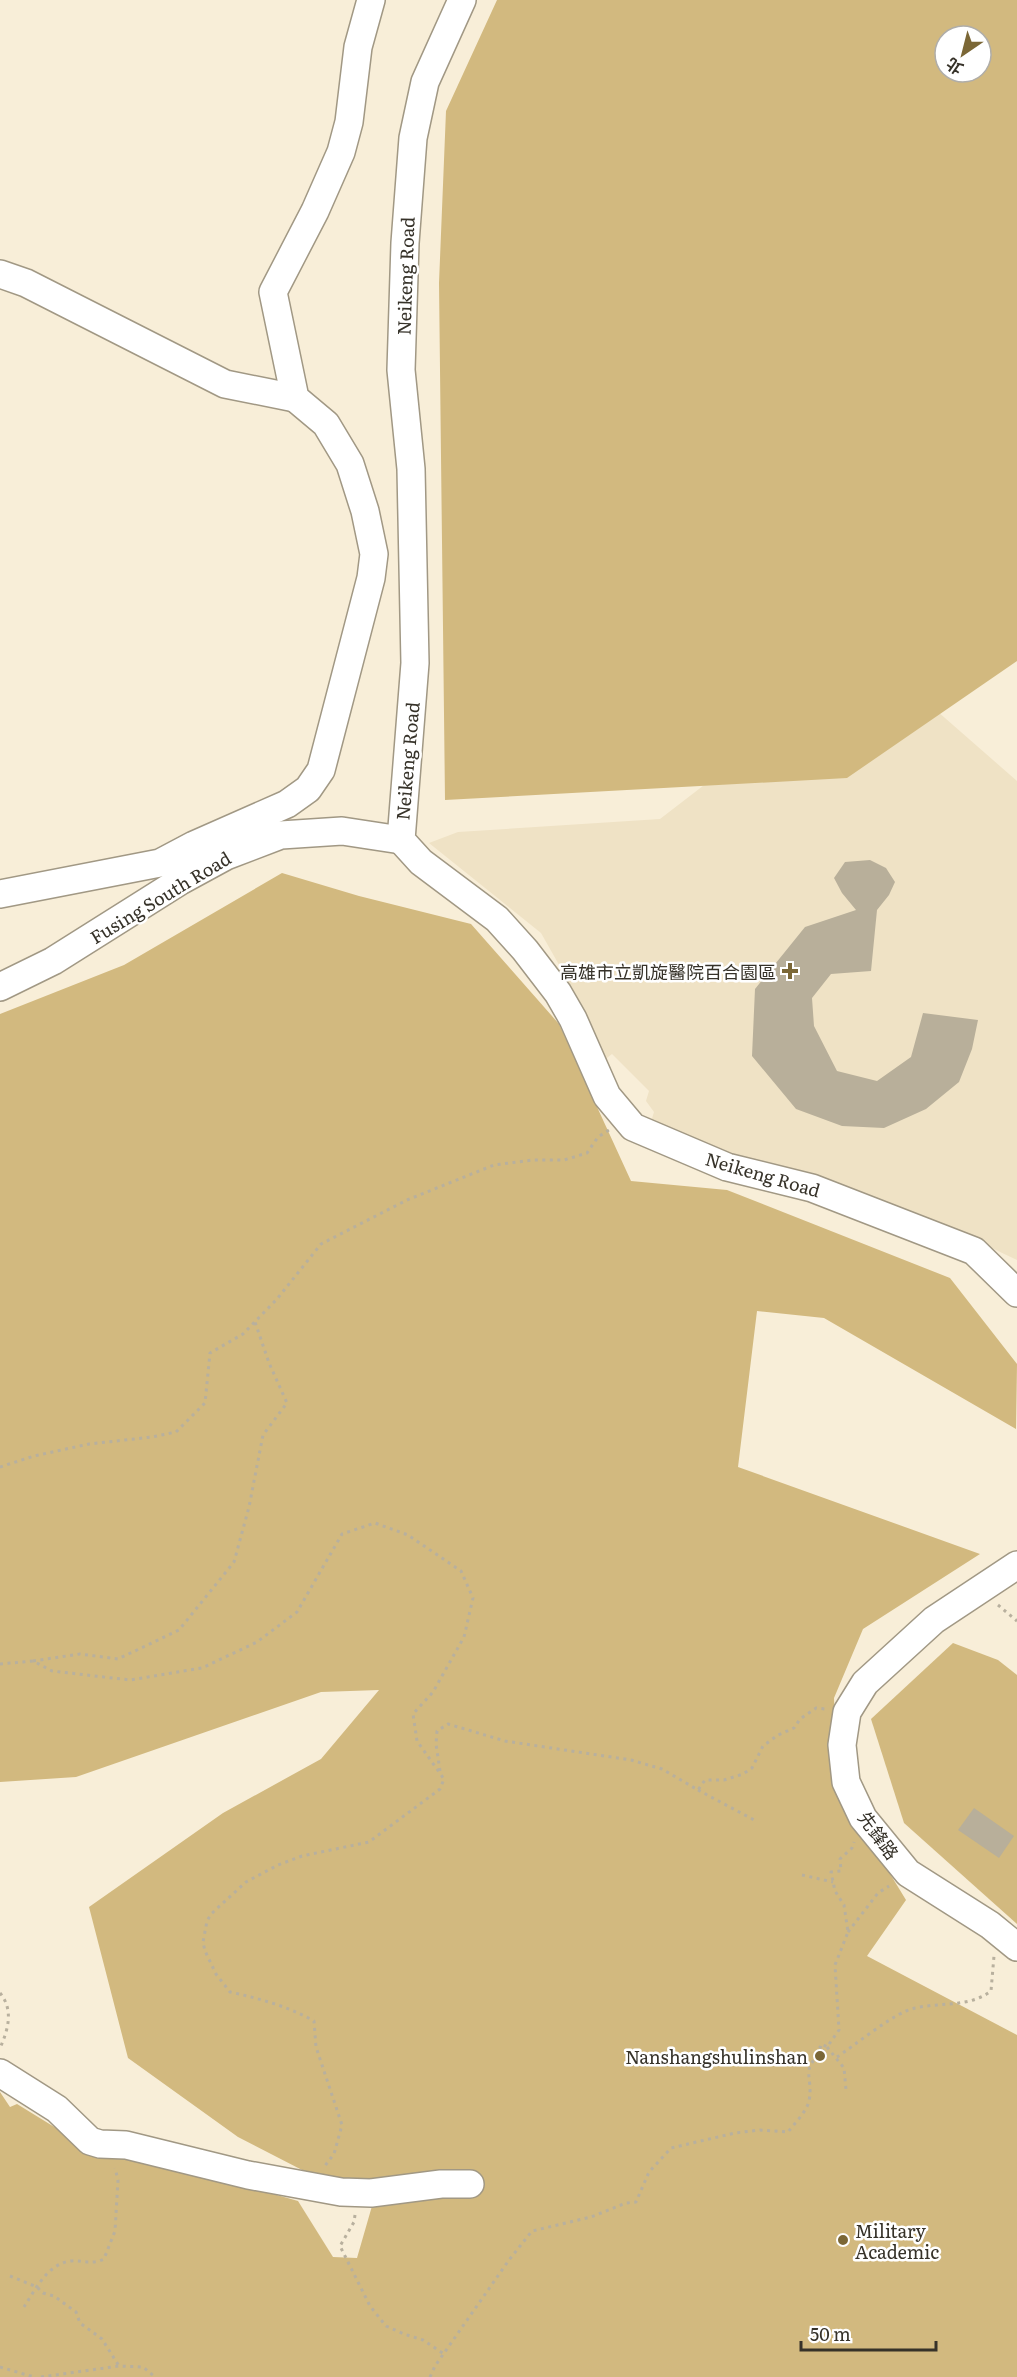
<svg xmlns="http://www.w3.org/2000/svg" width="1017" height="2377" viewBox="0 0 1017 2377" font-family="Literata,'Noto Sans TC',serif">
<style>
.built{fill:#efe2c5}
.green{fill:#d2b97f;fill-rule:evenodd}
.building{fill:#b8af9a}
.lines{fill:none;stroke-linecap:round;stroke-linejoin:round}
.minor-casing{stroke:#a19884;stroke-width:30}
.path{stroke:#b8b09e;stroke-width:3;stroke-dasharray:3 4.5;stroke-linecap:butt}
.minor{stroke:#fff;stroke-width:27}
.poi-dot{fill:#7b6736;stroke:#fff;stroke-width:2}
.labels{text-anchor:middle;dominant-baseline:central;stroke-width:5;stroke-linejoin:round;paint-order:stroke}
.street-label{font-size:18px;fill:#363229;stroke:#fff}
.poi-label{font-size:18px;fill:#363229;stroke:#fff;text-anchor:end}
</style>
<rect width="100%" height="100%" fill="#f8eed8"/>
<!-- built -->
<polygon class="built" points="873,655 1017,781 1017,1260 920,1214 662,1133 650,1125 654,1112 646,1101 649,1091 612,1054 603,1061 584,1009 541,933 429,843 458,832 660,819"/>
<!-- green -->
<g class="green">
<path d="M497,0H1017V661L847,778L445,800L439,283L446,111ZM945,36H981V72H945Z"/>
<polygon points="282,873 359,896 471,924 559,1024 631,1181 727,1190 950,1278 1017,1364 1016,1429 824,1318 757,1311 738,1467 980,1554 863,1629 834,1698 837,1787 906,1900 867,1956 1017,2035 1017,2377 0,2377 0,2092 10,2107 17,2104 69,2136 298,2201 333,2257 357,2258 372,2206 238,2137 128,2058 89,1907 223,1813 321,1759 379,1690 321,1692 76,1777 0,1782 0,1014 124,965"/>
<polygon points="953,1643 998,1660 1017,1675 1017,1924 904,1823 871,1719"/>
</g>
<!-- building -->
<g class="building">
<polygon points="870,860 886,868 895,882 889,895 877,910 871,971 831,974 812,998 814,1026 837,1071 877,1081 911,1057 923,1013 978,1020 972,1049 959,1082 926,1109 884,1128 842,1126 796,1109 752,1056 755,989 805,927 856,910 842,893 834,878 845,862"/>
<polygon points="974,1808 1014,1836 999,1858 958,1830"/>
</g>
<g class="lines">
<!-- minor casing -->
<g class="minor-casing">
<g id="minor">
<polyline points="462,0 425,82 413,138 405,243 401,370 411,469 415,663 401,840 421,862 497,919 525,950 558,993 573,1019 607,1096 633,1127 727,1167 812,1188 974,1251 1017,1293"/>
<polyline points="0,274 26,283 225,384 295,398"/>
<polyline points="0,894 160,863 194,845 287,804 308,789 321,770 371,578 374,554 365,511 350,464 326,424 295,398 273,292 315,211 341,152 349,122 358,47 371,0"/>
<polyline points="0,987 53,961 180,881 226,856 281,835 342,831 401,840"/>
<polyline points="1017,1565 934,1620 865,1683 847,1712 842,1745 846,1782 863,1818 908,1873 990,1925 1017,1947"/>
<polyline points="0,2073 57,2109 90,2141 100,2144 126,2145 248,2175 341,2192 371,2193 441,2184 470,2184"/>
</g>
</g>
<!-- path -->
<g class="path">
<polyline points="0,1467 34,1456 89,1444 152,1437 176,1432 205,1403 210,1353 243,1334 277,1299 321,1244 407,1200 494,1165 533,1160 564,1160 587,1153 598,1137 609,1130"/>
<polyline points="998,1605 1017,1621"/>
<polyline points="33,1661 80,1654 118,1659 179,1630 234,1562 249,1507 263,1435 287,1403 269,1363 255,1322"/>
<path d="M0,1664L33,1661L52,1671L130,1680L202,1668L257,1642L297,1612L342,1534L375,1523L408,1535L461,1571L473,1598L464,1637L433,1692L413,1714L417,1741L444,1779L440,1789L369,1842L302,1856L278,1865L246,1882L211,1914L207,1921L203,1942L205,1951L216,1974L230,1992C261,1999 287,2006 314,2021L316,2047L342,2125L334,2154L324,2167"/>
<polyline points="440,1771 436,1744 437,1731 448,1724 505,1741 631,1760 662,1769 698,1790 705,1780 724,1780 743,1774 752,1768 763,1746 778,1735 794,1728 800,1719 816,1708 825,1709"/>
<polyline points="698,1790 756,1821"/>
<polyline points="802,1875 833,1882"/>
<polyline points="848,1932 878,1893 889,1886"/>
<path d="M0,1993C14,2010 8,2030 0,2048"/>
<polyline points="827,2047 844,2068 846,2090"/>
<path d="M837,2057C855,2045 887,2019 906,2011C934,2000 966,2010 991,1991L994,1956"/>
<polyline points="355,2215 354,2222 340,2246 370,2306 386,2326 404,2334 423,2340 444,2354"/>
<polyline points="10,2276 37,2287 43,2293 54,2296 76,2312 80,2323 102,2339 119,2366"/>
<path d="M24,2307C35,2290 48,2263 71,2261C83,2260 92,2265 104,2259L115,2231L118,2180L115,2168"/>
<polyline points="0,2367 34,2377"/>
<polyline points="41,2377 119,2366 143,2367 155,2377"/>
<path d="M430,2377L435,2366L509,2260L532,2231L591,2217L626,2203L636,2202L649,2172L671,2148L735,2133L760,2130L788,2132C794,2124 807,2111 809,2101C814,2075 798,2070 825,2050L820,2047L822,2044L827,2047L839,2030L835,1965L848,1932L844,1905L835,1891L831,1872L841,1871L840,1859L852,1848L854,1842"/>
</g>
<!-- minor -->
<use href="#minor" class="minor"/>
</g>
<!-- markers -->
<g class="poi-dot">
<path d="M787 962h6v6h6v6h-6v6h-6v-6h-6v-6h6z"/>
<circle cx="820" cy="2056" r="6"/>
<circle cx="843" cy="2240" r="6"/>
</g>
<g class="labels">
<!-- street labels -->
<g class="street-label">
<text transform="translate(405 276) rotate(-88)">Neikeng Road</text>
<text transform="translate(407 761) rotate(-85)">Neikeng Road</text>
<text transform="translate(160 897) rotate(-31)">Fusing South Road</text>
<text transform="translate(763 1174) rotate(16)">Neikeng Road</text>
<text transform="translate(879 1835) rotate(54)">先鋒路</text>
</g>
<!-- poi labels -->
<g class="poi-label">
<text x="776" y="971">高雄市立凱旋醫院百合園區</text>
<text x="808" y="2056">Nanshangshulinshan</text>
<text x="855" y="2230" text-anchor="start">Military<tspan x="855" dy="21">Academic</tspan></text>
</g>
</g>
<!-- north arrow -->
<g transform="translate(963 54) rotate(215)"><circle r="28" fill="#ffffff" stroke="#afada9" stroke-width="1.5"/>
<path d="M0-4.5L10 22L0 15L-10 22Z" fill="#7b6736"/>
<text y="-9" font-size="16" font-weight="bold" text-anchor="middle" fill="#363229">北</text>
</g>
<!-- scale -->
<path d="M801 2341v9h135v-9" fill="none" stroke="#363229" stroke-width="3"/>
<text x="810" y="2341" font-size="18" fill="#363229" stroke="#ffffff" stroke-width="4.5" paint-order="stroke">50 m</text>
</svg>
